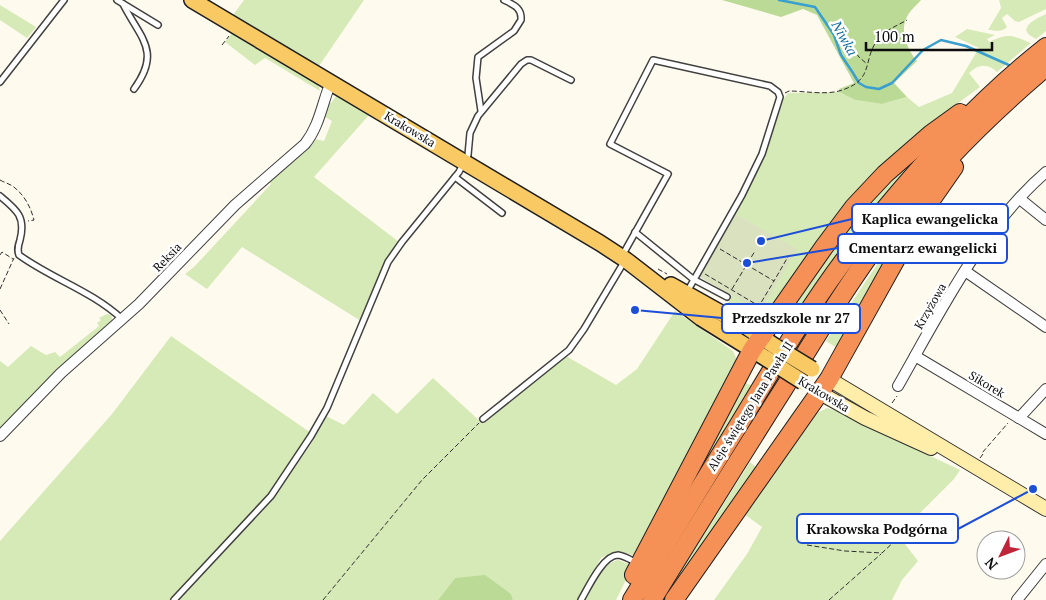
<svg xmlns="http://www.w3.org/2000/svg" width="1046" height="600" viewBox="0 0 1046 600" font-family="'PT Serif',serif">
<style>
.green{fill:#d6eab7}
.forest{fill:#bbda96}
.cemetery{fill:#d9e1bf}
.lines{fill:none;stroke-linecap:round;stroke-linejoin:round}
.stream{stroke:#399fce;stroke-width:2.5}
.service-casing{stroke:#404040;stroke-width:8}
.minor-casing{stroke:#404040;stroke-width:12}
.secondary-casing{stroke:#2f2f2f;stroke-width:16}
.primary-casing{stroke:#1e1e1e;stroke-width:18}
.motorway-casing{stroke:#1e1e1e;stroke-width:20}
.path{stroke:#2f2f2f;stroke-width:1;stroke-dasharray:5 2.5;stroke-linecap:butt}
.service{stroke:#fff;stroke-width:5}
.minor{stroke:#fff;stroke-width:10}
.secondary{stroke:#ffeea9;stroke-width:14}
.primary{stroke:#f9c964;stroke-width:15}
.motorway{stroke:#f59156;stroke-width:18}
.primary-bridge-casing{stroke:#1e1e1e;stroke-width:18;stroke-linecap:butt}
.primary-bridge{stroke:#f9c964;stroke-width:15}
.labels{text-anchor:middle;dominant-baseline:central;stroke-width:5;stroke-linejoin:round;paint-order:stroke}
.street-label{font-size:12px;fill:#0d0d0d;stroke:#fff}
.water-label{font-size:14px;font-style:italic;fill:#156fa0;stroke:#fff}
.leader{fill:none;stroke:#1d4ed8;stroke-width:2}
.callout-dot{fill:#1d4ed8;stroke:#fff;stroke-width:2}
.callout{fill:#fff;stroke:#1d4ed8;stroke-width:2}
.callout-label{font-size:14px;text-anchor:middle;font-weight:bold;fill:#0d0d0d}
</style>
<rect width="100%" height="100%" fill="#fffaee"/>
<!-- green -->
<g class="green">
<polygon points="244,0 364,0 319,66 233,15"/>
<path d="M999,0H1046V9L1019,22L1015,21L1007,14L1002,18L1007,27C1002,33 995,30 988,30L1001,8Z"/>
<polygon points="0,5 36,27 27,38 0,20"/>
<path d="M1046,14V31L1036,39C1014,29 1035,19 1046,14Z"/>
<path d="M967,29L995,35L987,39L989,42C1009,33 1011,35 1031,43L997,72C988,63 978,64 969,73L980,87L912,137L864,182L838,212L765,314C749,323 741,314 726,306L732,295L761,312L796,249L734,213C756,177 770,138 784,98L788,93L839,92L855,100L882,104L907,97L919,107L952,93L979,48L955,37Z"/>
<polygon points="232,33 315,82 318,84 320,91 265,58 255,65 225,42"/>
<polygon points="336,96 339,96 369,115 314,177 399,242 387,261 361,321 242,247 207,289 185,274 194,267 271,184 269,181 315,139 324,141 332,121 325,117 328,103 331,103"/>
<path d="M926,147C875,201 836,257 796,319L787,313L867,202Z"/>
<polygon points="920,207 840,350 826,341 880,260"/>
<polygon points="675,311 733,351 737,360 736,364 635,554 632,555 620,551 613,552 601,558 578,600 513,600 511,594 455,578 438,600 177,600 212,561 265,508 311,444 326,416 344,425 373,393 397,414 433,378 483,424 566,356 616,385 637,369"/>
<polygon points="107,314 111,315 113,321 0,430 0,361 8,367 31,346 46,355 55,352 60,357 99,326 97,323 101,320 99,318"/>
<polygon points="171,336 311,433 278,484 265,500 171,600 0,600 0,541 112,414"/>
<polygon points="744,382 754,387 649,558"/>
<polygon points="798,405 800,406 666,600 663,600 750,462 756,467"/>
<polygon points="827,408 834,410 960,470 954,479 898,535 918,561 902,580 892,600 714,600 747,554 762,527 744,514 815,414"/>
<path d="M618,560L629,564L630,572L616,600H583C591,587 603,563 618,560Z"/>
</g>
<!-- forest -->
<g class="forest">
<path d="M722,0H921C916,6 909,11 906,19C900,32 908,51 917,61L894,83L907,97L882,104L855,100L839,92V89L854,83L817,15L803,9L781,17Z"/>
<polygon points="485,575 511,594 513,600 438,600 455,578"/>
</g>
<!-- cemetery -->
<polygon class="cemetery" points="734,213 797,249 761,312 698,276"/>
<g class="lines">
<!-- stream -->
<polyline class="stream" points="779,0 815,7 834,35 841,55 853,73 859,83 866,87 879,89 892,83 923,50 941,40 966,46 1011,66"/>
<!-- service casing -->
<g class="service-casing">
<g id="service">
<polyline points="117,0 158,25"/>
<path d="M123,4C140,38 162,51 134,89"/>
<polyline points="0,82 64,0"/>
<path d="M481,111L476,78L478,57L514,31L521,20C522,8 514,5 504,0"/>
<polyline points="455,177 502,213"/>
<path d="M0,196C17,210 26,217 20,240C18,246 17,250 19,255C52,279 92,291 122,319"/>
<polyline points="635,232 693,279 727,297"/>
<polyline points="622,256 668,174 610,144 653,60 770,86 778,92 780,97 762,154 742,195 687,292"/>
<polyline points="483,419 569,350 584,329 624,262"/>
<polyline points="174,600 271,496 311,436 327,408 388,262 402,242 459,172 468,155 470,133 478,116 521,64 527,60 531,60 571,80"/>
<path d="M581,600C588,588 603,555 618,555C625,556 631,560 637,563"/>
</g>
</g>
<!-- minor casing -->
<g class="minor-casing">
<g id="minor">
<polyline points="1020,199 1046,220"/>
<polyline points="965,271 1046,327"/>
<polyline points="915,356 1046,434"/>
<path d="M898,386C939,314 983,226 1046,172"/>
<polyline points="1019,418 1046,389"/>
<path d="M0,436L61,373L139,304L235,205L305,144C320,125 322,103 331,82"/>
<polyline points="1017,600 1046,564"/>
</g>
</g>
<!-- secondary casing -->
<g class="secondary-casing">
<g id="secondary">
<polyline points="829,379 1046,509"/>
<polyline points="820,393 865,418 931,448"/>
</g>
</g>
<!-- primary casing -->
<g class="primary-casing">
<g id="primary">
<polyline points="192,0 600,243 626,260 701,318 767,359"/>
<polyline points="671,285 748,328 776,347"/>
</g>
</g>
<!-- motorway casing -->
<g class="motorway-casing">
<g id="motorway">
<polyline points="634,575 752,350 824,247 854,207 885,174 931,134 960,113"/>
<path d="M632,600C667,542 702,484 738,426C775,365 811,302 855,246C912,174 974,104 1046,47"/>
<path d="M652,600C696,528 741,456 786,385C819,331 852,277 890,227C936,168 989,115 1046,67"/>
<polyline points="674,600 829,379 911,232 924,210 954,167"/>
</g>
</g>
<!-- path -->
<g class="path">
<polyline points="222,45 229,36"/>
<polyline points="852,48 859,57 867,64"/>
<path d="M785,93L789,91C804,91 824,95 839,91C878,80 860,57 881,36C887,29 899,25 907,20"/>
<path d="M0,180C5,183 11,184 15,188C25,196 31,208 34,220L28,221"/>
<polyline points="720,249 774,281 789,255"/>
<polyline points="0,255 2,252 13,259"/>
<polyline points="658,269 667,274"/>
<polyline points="705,274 759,306 774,281"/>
<polyline points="0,289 14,258"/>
<polyline points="732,289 755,251"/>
<polyline points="0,310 9,324"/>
<polyline points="892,403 897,396"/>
<polyline points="980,458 983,454 982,453 1008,423"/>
<polyline points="807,545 845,551 882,553 898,538"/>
<polyline points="323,600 422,480 479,423"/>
<polyline points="829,600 881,554"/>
</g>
<!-- service -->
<use href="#service" class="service"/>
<!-- minor -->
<use href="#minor" class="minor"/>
<!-- secondary -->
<use href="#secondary" class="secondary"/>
<!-- primary -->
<use href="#primary" class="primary"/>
<!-- motorway -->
<use href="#motorway" class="motorway"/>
<!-- primary-bridge casing -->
<g class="primary-bridge-casing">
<g id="primary-bridge">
<polyline points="776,347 812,369"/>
<polyline points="767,359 803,382"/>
</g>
</g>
<!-- primary-bridge -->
<use href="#primary-bridge" class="primary-bridge"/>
</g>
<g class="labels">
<!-- street labels -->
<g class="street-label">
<text transform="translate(410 129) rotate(31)">Krakowska</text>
<text transform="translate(167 257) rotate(-46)">Reksia</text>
<text transform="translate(930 306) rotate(-60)">Krzyżowa</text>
<text transform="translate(987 384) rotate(31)">Sikorek</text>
<text transform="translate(824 394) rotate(31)">Krakowska</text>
<text transform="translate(750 406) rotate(-58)">Aleje świętego Jana Pawła II</text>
</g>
<!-- water labels -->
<g class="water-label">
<text transform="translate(845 38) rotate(61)">Niwka</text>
</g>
</g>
<!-- callouts -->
<path class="leader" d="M761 241L852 219M747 263L838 248M635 310L722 318M1033 489L958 529"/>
<g class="callout-dot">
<circle cx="761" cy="241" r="5"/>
<circle cx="747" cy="263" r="5"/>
<circle cx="635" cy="310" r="5"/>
<circle cx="1033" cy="489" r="5"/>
</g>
<g class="callout">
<rect x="852" y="204" width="156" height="29" rx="5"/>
<rect x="838" y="234" width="169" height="29" rx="5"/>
<rect x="722" y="304" width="138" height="29" rx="5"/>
<rect x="797" y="514" width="161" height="29" rx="5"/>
</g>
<g class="callout-label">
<text x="930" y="224">Kaplica ewangelicka</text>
<text x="923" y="253">Cmentarz ewangelicki</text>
<text x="791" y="323">Przedszkole nr 27</text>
<text x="877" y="534">Krakowska Podgórna</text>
</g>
<!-- north arrow -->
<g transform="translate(1001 555) rotate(228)"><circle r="24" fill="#ffffff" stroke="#9e9e9e"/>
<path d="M0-4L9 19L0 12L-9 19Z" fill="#bf2438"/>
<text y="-8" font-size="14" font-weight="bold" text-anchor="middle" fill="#0d0d0d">N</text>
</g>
<!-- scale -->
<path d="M866 42v8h126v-8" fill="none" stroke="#0d0d0d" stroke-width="2.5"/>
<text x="874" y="42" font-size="15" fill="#0d0d0d" stroke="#ffffff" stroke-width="4" paint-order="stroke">100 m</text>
</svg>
